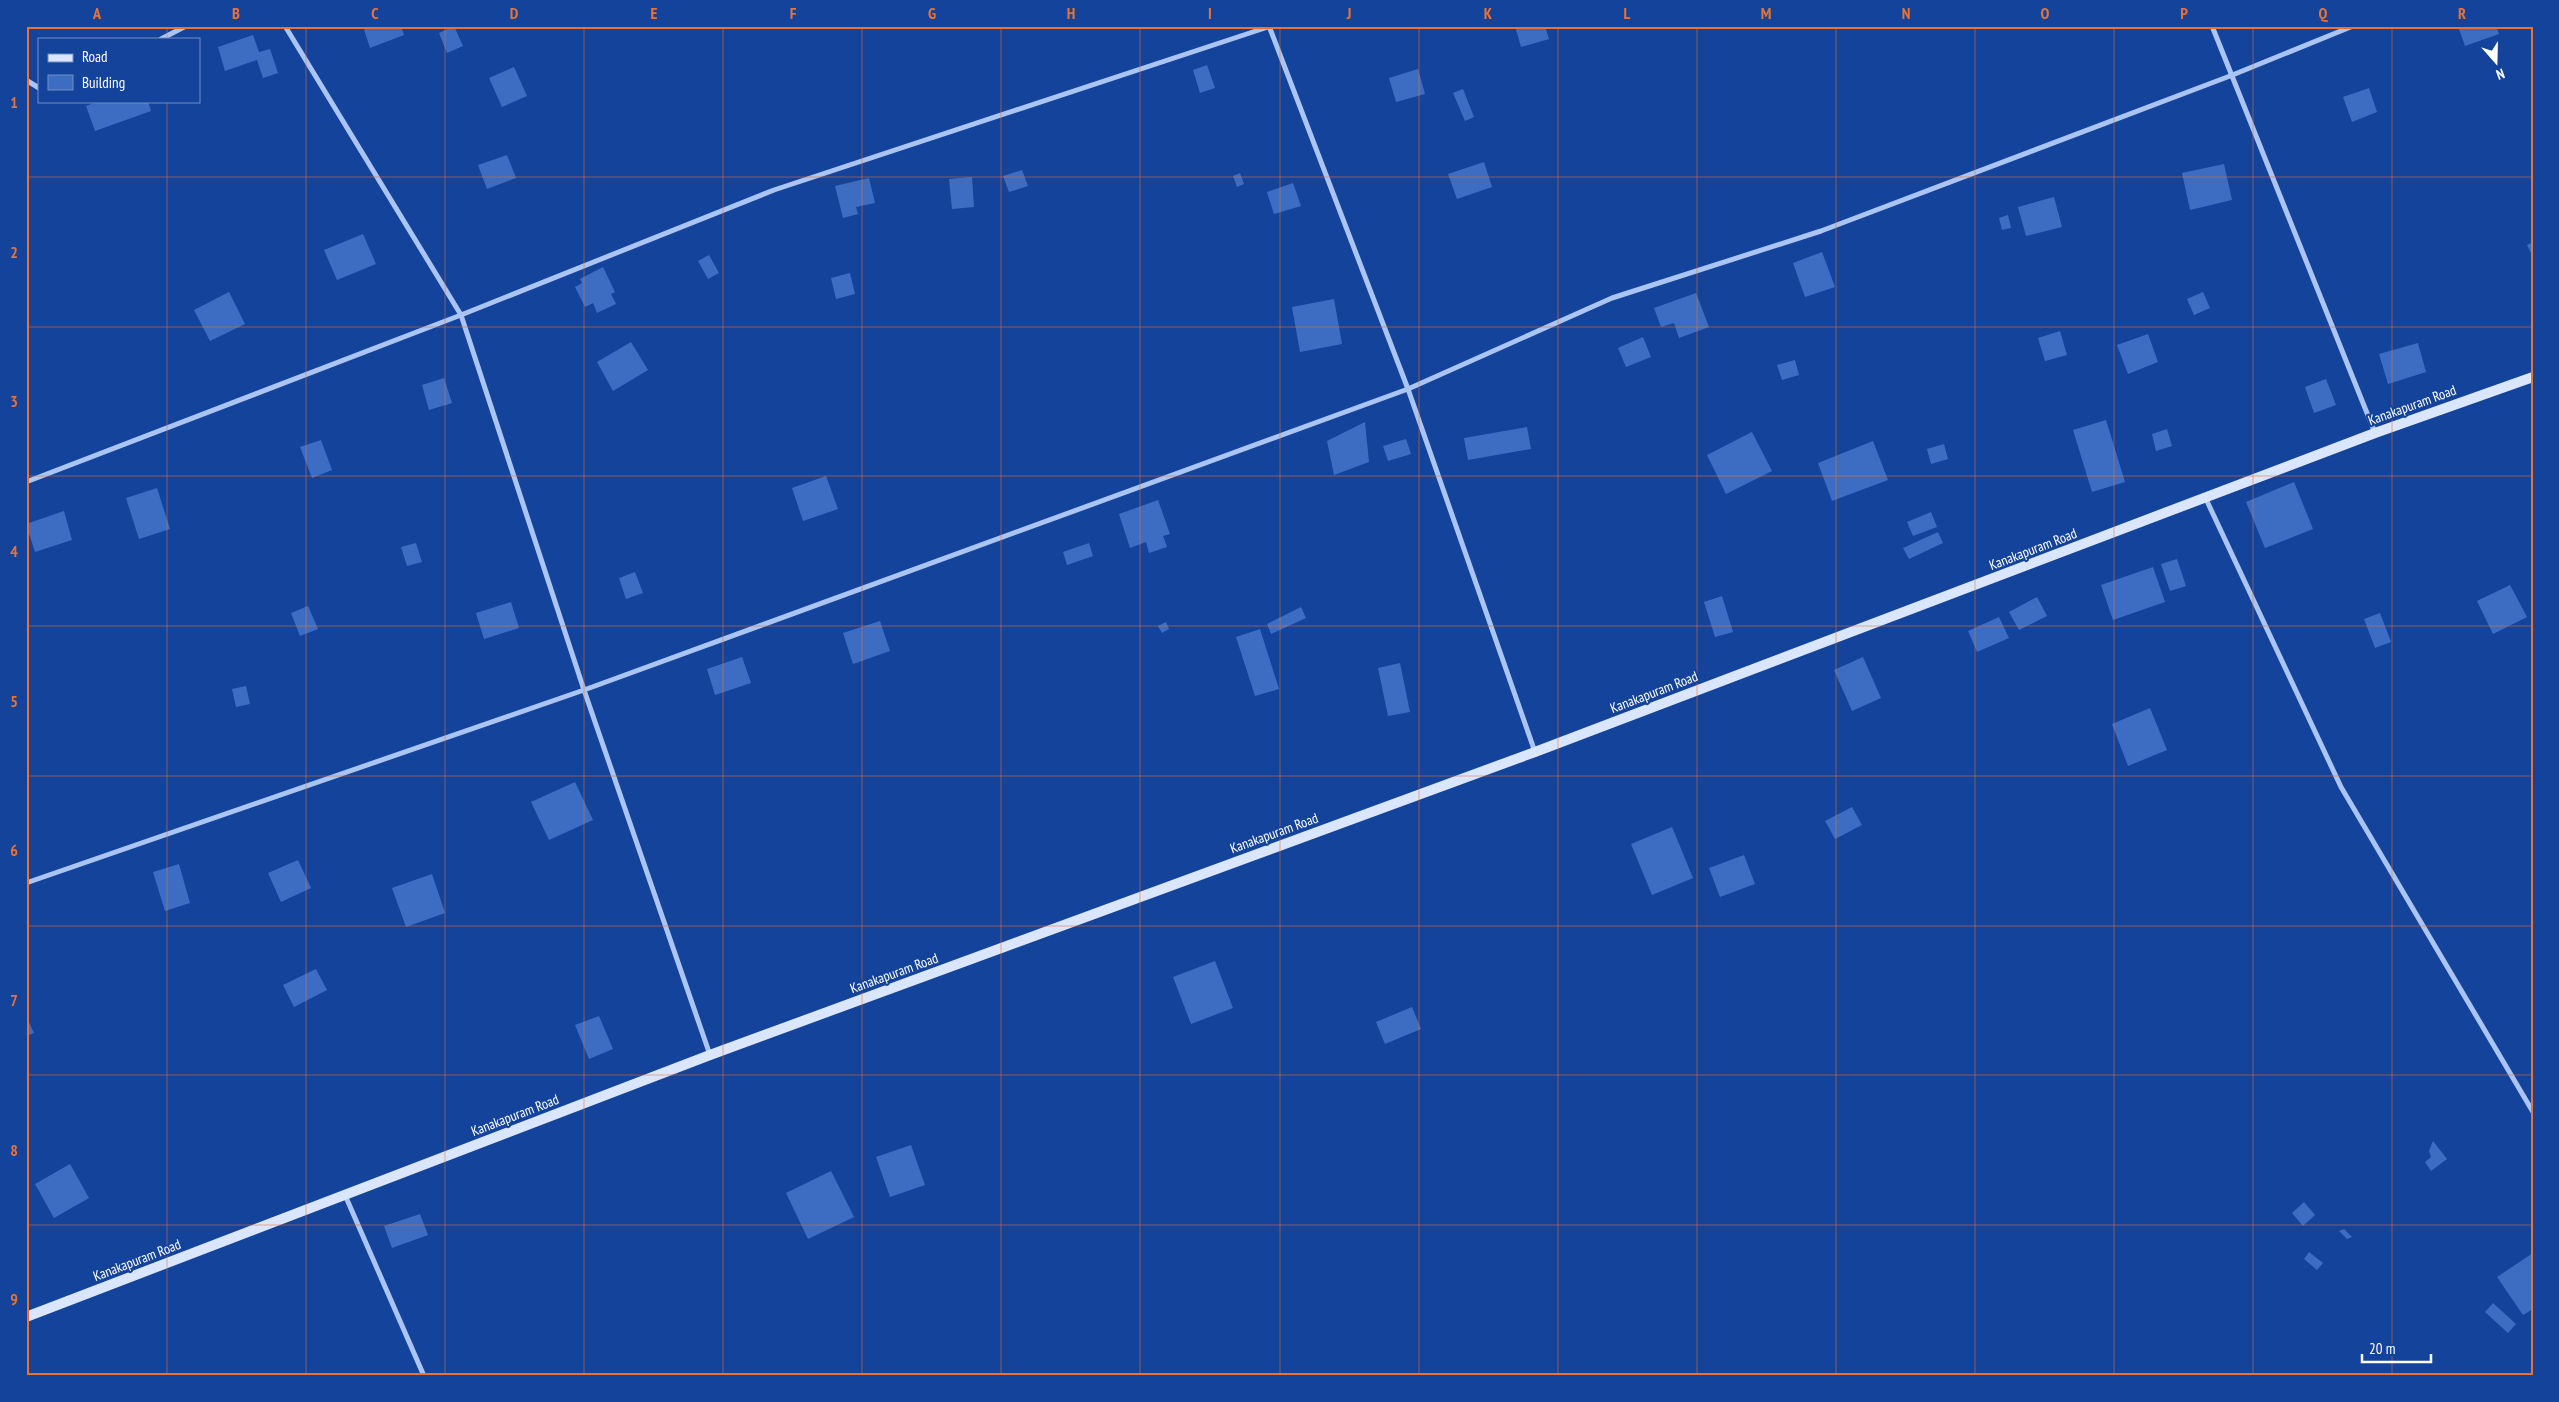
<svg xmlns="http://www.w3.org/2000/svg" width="2559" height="1402" viewBox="0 0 2559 1402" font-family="'PT Sans Narrow',sans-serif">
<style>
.building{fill:#3d6dc3}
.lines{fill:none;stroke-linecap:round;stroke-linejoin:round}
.street{stroke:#aac5f3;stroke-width:5}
.secondary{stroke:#dae6fd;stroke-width:10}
.grid{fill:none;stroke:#eb7230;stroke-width:1;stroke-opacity:0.55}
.labels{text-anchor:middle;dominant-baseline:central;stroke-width:4;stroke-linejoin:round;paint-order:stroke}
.street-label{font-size:14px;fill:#fff;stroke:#14439c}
.neatline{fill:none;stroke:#eb7230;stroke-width:2}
.grid-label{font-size:16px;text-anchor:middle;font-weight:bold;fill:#eb7230}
</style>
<rect width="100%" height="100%" fill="#14439c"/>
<!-- building -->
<g class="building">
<polygon points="363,26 401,26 404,35 370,48"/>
<polygon points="454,26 463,46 447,53 439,33"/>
<polygon points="1515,26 1545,26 1549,39 1521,47"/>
<polygon points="2458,26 2496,26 2499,34 2465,46"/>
<polygon points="253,35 259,52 270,49 278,73 263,78 257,60 225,71 218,47"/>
<polygon points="1207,65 1215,88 1200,93 1193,70"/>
<polygon points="514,67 527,96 502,107 489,78"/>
<polygon points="1418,69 1425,94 1396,102 1389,78"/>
<polygon points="2369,88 2377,112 2352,122 2343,97"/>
<polygon points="1463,89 1474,117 1465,121 1453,93"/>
<polygon points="99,101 148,101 151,111 95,131 86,106"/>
<polygon points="507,155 516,178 487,189 478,165"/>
<polygon points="1484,162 1492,187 1457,199 1448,174"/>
<polygon points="2224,164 2232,200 2190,210 2182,173"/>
<polygon points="1022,170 1028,186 1009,192 1003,176"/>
<polygon points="1240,173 1244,184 1237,187 1233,176"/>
<polygon points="972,177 974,207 952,209 949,179"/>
<polygon points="869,178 875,203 856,207 858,214 843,218 835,186"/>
<polygon points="1293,183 1301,206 1274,214 1267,192"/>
<polygon points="2054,197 2062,227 2026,236 2018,207"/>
<polygon points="2008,215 2011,228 2002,230 1999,218"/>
<polygon points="363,234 376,264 337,280 324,250"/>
<polygon points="2533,242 2533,257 2527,245"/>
<polygon points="1822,252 1835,287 1805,297 1793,263"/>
<polygon points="709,255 719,273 708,279 698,261"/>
<polygon points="603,267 615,292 611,294 616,304 597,313 593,303 585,307 575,287 582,283 580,279"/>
<polygon points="850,273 855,294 836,299 831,278"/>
<polygon points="229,292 245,324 210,341 194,310"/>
<polygon points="2203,292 2210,308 2194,315 2187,299"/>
<polygon points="1696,293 1709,327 1679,338 1674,323 1661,327 1654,308"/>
<polygon points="1334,299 1342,344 1300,352 1292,307"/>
<polygon points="2060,331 2067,355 2045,361 2038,338"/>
<polygon points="2148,334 2158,362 2128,374 2117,345"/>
<polygon points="1643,337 1651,357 1626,367 1618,348"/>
<polygon points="631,342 648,370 613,391 597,362"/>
<polygon points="2418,343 2426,372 2388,384 2379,354"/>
<polygon points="1795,360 1799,375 1782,380 1777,365"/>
<polygon points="444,378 452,403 429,410 422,385"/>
<polygon points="2326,379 2336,405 2314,413 2305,387"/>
<polygon points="2106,420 2125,482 2092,492 2073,430"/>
<polygon points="1365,422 1369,462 1334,475 1327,441"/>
<polygon points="1527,427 1531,449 1468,460 1464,438"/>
<polygon points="2167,429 2172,446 2156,451 2152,434"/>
<polygon points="1752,432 1772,471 1726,494 1707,455"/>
<polygon points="1406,439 1411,454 1388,461 1383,446"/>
<polygon points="321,440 332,470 312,478 300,447"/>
<polygon points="1873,441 1888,480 1832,501 1818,463"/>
<polygon points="1944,444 1948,459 1931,464 1927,449"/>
<polygon points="826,476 838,509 803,521 792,488"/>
<polygon points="2294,482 2313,529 2265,548 2246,502"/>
<polygon points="157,488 170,529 139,539 126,498"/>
<polygon points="1158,500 1170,534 1163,536 1167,547 1149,553 1146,542 1130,548 1119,514"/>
<polygon points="64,511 72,540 35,552 26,524"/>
<polygon points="1931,512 1937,527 1913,536 1907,522"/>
<polygon points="1938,532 1943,543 1909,559 1903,548"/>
<polygon points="416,543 422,562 407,566 401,547"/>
<polygon points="1089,543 1093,556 1067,565 1063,552"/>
<polygon points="2177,559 2186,586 2170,591 2161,564"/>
<polygon points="2153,567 2165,602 2113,620 2101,585"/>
<polygon points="635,572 643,593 626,599 619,578"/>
<polygon points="2510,585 2527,617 2493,634 2477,601"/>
<polygon points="1722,596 1733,632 1715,637 1704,602"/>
<polygon points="2037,597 2047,616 2019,630 2009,612"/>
<polygon points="511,602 519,628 484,639 476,613"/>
<polygon points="308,606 318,629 300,636 291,613"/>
<polygon points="1301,607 1306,618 1271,634 1267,624"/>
<polygon points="2380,613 2391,642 2375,648 2364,619"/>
<polygon points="1999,617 2009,638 1977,652 1968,631"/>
<polygon points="880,621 890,651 853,664 843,633"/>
<polygon points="1166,622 1169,629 1162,633 1158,626"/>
<polygon points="1260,629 1279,689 1255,696 1236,637"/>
<polygon points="742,657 751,683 715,695 707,669"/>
<polygon points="1863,657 1881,698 1852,711 1834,670"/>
<polygon points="1400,663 1410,712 1388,716 1378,668"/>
<polygon points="246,686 250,704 236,707 232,689"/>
<polygon points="2150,708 2167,750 2128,766 2112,724"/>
<polygon points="575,782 593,820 549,840 531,802"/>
<polygon points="1852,807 1862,825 1835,839 1825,821"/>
<polygon points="1672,827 1693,878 1652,895 1631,844"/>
<polygon points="1744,855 1755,884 1720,897 1709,868"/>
<polygon points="298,860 311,888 281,902 268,873"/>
<polygon points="179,864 190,903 165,911 153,872"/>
<polygon points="432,874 445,913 406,927 392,888"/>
<polygon points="1215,961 1233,1008 1191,1024 1173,977"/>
<polygon points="316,969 327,990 294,1007 283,985"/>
<polygon points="1412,1007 1421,1029 1385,1044 1376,1022"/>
<polygon points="26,1016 34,1033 26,1036"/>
<polygon points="599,1016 613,1049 589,1059 575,1025"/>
<polygon points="2433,1141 2447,1159 2431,1171 2425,1162 2431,1157 2429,1151"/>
<polygon points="911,1145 925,1185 890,1197 876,1157"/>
<polygon points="70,1164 89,1198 54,1218 35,1184"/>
<polygon points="831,1171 854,1217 808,1239 786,1193"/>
<polygon points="2304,1202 2315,1215 2303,1226 2292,1213"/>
<polygon points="420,1214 428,1235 392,1248 384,1226"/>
<polygon points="2344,1229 2352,1237 2347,1239 2339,1231"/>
<polygon points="2309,1252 2323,1263 2317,1270 2304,1259"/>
<polygon points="2533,1253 2533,1309 2523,1315 2497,1277"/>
<polygon points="2493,1303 2516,1324 2508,1333 2485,1312"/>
</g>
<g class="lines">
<!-- street -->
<g class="street">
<polyline points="285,26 461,315 584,690 710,1055"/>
<polyline points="1269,26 1408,389 1535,752"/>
<polyline points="2212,26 2375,433"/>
<polyline points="161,39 186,26"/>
<polyline points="26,80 39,88"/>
<polyline points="26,482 461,315 774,190 1271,26"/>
<polyline points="2206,499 2341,787 2533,1112"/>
<polyline points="26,883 584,690 1408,389 1612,298 1821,231 2230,76 2353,26"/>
<polyline points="345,1195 424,1376"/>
</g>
<!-- secondary -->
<polyline class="secondary" points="26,1317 710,1055 1535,752 2375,433 2533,377"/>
</g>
<!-- grid -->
<path class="grid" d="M167,26V39M306,26V1376M445,26V1376M584,26V1376M723,26V1376M862,26V1376M1001,26V1376M1140,26V1376M1280,26V1376M1419,26V1376M1558,26V1376M1697,26V1376M1836,26V1376M1975,26V1376M2114,26V1376M2253,26V1376M2392,26V1376M167,101V1376M26,177H2533M26,327H2533M26,476H2533M26,626H2533M26,776H2533M26,926H2533M26,1075H2533M26,1225H2533"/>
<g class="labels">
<!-- street labels -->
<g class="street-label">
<text transform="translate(2412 405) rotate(-20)">Kanakapuram Road</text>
<text transform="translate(2033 549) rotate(-21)">Kanakapuram Road</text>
<text transform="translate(1654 692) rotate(-21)">Kanakapuram Road</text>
<text transform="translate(1274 833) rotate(-20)">Kanakapuram Road</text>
<text transform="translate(894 973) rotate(-20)">Kanakapuram Road</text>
<text transform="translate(515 1115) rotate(-21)">Kanakapuram Road</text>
<text transform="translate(137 1260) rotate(-21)">Kanakapuram Road</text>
</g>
</g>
<!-- border -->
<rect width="2559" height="1402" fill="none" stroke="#14439c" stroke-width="55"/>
<!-- legend -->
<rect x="38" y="38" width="162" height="65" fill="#14439c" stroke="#728ec4"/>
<rect x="48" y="54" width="25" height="8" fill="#dae6fd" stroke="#728ec4"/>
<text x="82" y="62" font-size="15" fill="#ffffff">Road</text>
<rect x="48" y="75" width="25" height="15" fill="#3d6dc3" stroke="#728ec4"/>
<text x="82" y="88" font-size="15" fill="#ffffff">Building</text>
<!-- north arrow -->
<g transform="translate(2496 62) rotate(160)" stroke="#14439c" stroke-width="4" paint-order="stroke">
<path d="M0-4L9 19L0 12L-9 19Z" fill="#ffffff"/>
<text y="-8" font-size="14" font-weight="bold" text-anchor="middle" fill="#ffffff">N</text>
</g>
<!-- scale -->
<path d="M2362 1354v8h69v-8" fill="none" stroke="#ffffff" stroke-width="2.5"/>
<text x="2369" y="1354" font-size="15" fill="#ffffff" stroke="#14439c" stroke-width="4" paint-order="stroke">20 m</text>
<rect x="28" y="28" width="2504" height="1346" class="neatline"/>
<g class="grid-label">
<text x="97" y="19">A</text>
<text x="236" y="19">B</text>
<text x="375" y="19">C</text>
<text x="514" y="19">D</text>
<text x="654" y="19">E</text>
<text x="793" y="19">F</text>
<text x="932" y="19">G</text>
<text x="1071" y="19">H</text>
<text x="1210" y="19">I</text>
<text x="1349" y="19">J</text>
<text x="1488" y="19">K</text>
<text x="1627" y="19">L</text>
<text x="1766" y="19">M</text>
<text x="1906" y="19">N</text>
<text x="2045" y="19">O</text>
<text x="2184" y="19">P</text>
<text x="2323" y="19">Q</text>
<text x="2462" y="19">R</text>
<text x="14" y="108">1</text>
<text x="14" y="258">2</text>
<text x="14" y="407">3</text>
<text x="14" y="557">4</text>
<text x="14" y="707">5</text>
<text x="14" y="856">6</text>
<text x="14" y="1006">7</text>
<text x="14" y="1156">8</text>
<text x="14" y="1305">9</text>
</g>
</svg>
